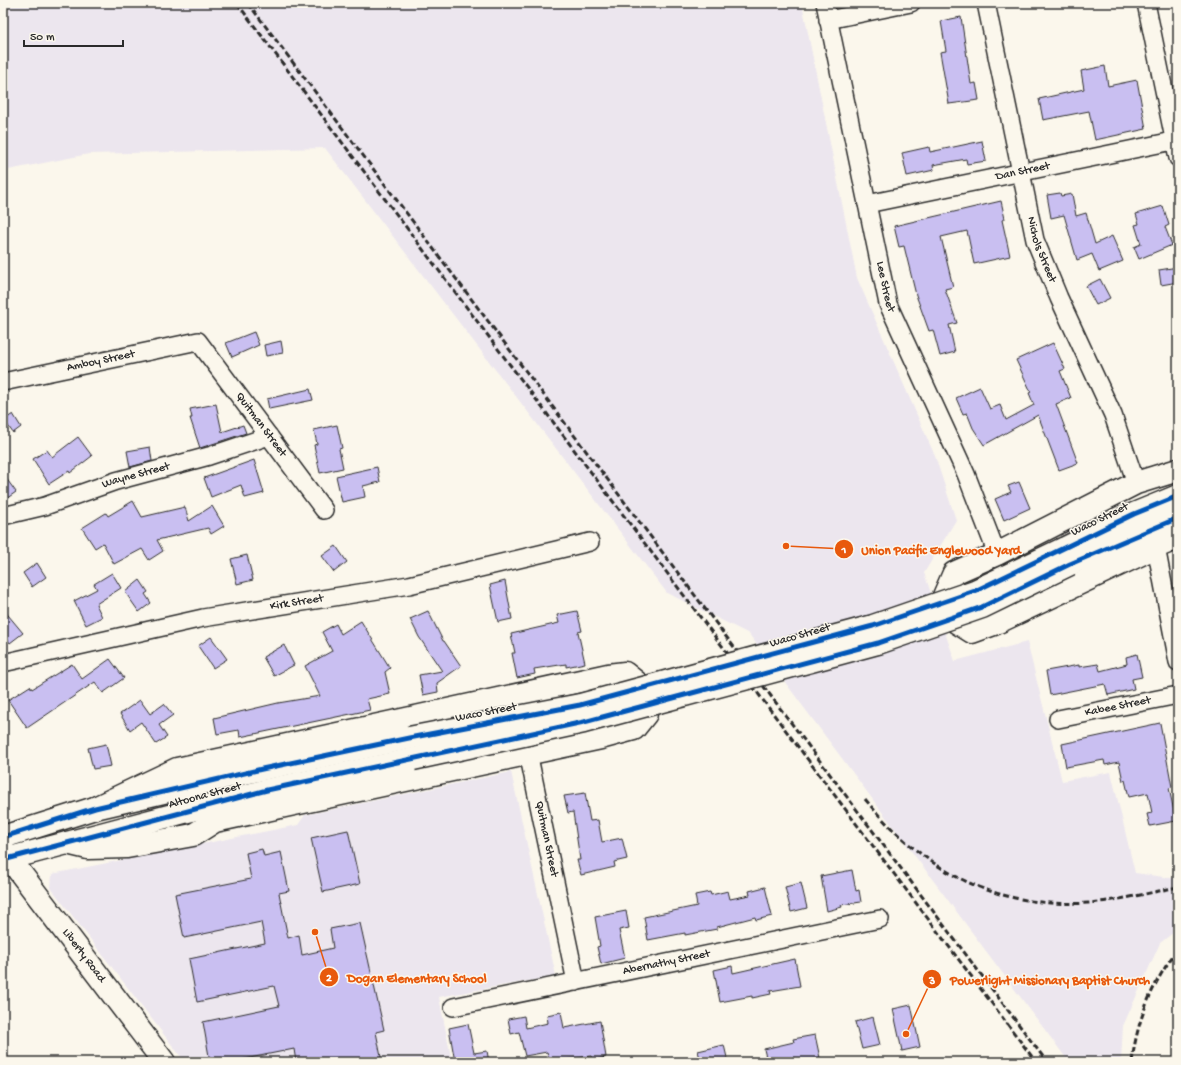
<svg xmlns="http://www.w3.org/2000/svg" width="1181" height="1065" viewBox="0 0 1181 1065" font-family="'Gochi Hand',sans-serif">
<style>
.built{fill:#ece6ee}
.building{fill:#c9bff1;stroke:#2b2b2b}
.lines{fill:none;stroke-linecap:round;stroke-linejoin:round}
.minor-casing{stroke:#2b2b2b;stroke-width:20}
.major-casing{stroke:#2b2b2b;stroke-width:25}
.minor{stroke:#fbf7ec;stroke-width:17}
.major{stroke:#fbf7ec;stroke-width:22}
.rail{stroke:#2b2b2b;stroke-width:3;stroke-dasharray:6 3;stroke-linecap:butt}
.major-bridge-casing{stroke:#2b2b2b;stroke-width:25;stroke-linecap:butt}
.major-bridge{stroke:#fbf7ec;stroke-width:22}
.cycleway-casing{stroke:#fbf7ec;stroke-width:8}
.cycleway{stroke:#0057b8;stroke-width:5}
.labels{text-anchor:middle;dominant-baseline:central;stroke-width:3;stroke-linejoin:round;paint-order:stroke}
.street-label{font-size:12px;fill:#2b2b2b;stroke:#fbf7ec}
.leader{fill:none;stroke:#e8590c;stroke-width:1.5}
.callout-dot{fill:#e8590c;stroke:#fbf7ec;stroke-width:1.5}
.mark-label{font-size:12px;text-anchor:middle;font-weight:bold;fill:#fff}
.callout-label{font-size:13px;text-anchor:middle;font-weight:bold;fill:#e8590c;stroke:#fbf7ec;stroke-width:3;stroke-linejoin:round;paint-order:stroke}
</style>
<rect width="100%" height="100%" fill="#fbf7ec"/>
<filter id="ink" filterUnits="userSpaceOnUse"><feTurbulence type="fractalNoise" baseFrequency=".025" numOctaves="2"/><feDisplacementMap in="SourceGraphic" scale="8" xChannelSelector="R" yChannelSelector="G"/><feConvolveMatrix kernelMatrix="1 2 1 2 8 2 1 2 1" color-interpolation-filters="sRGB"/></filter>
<g filter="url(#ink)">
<!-- built -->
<g class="built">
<polygon points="3,3 802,3 857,278 935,456 956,520 924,573 955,661 1027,642 1062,781 1111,772 1135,873 1178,879 1178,929 1160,943 1123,1026 1121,1062 1069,1062 749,634 667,593 325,148 89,154 3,171"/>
<polygon points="511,772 556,976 439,997 452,1062 185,1062 51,888 52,874 298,825 305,815"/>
</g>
<!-- building -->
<g class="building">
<polygon points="961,17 971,84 976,83 979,100 949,104 940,52 946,51 941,21"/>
<polygon points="1105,66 1108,86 1137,80 1146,129 1095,140 1089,111 1043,120 1039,99 1084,89 1081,71"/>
<polygon points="982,141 986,161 967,164 966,159 933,165 934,170 907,176 902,153 929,147 930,152"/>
<polygon points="1060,193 1061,196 1072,194 1076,216 1086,213 1095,244 1112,236 1123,261 1099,271 1092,254 1077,260 1064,215 1051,218 1047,195"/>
<polygon points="1001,201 1005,219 1002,220 1010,256 974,264 967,231 941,237 953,287 945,289 957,323 949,325 955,352 940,356 933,330 929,331 916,295 904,246 899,247 894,226"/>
<polygon points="1163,206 1169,225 1165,227 1172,245 1139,259 1134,247 1141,244 1135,225 1139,224 1136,214"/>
<polygon points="1178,267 1178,282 1161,285 1159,270"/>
<polygon points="1100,279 1110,298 1096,305 1086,286"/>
<polygon points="254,332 259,345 232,357 226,343"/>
<polygon points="281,341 283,353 266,356 264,345"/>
<polygon points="1053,343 1065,369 1060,371 1071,398 1056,404 1078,463 1059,470 1038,415 984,445 973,428 967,413 963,414 956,398 980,387 990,409 1000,405 1006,420 1034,405 1029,393 1031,392 1016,360"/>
<polygon points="310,389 313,400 269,409 267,399"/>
<polygon points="216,404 222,432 243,425 246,433 200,448 190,418 192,418 190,409"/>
<polygon points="13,414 21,427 13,433 4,420"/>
<polygon points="337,425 342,448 339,449 343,468 320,473 314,445 317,444 314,430"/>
<polygon points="78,437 92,456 70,473 69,471 49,484 33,459 47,450 52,457"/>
<polygon points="150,447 152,461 130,467 127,451"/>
<polygon points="254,460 264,493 245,498 241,485 211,497 204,478"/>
<polygon points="377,467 380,482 363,486 365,497 342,502 336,476"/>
<polygon points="3,474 16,492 3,501"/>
<polygon points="1019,482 1030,508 1004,520 995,499 1011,492 1008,486"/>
<polygon points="133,501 142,517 185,507 189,521 212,506 224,526 211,534 208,528 157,540 163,551 149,560 142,549 114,564 103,543 95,548 82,528 106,513 108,516"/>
<polygon points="336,546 347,562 334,572 322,556"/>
<polygon points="247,555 253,580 237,584 231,559"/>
<polygon points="37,563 46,577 32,587 23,573"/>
<polygon points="112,573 121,588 96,604 102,617 86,625 74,601 97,589 94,584"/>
<polygon points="140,580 148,592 145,594 151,603 139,612 125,592"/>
<polygon points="505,581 512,619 498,622 490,585"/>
<polygon points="3,609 23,633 10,643 3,634"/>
<polygon points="428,611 443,641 444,641 461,666 437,683 438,692 423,695 419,675 442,671 419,637 410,619"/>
<polygon points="577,611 582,631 578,632 585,663 566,667 566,664 534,669 535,674 517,678 512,653 515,653 511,634 559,623 557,615"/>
<polygon points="361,621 390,668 385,672 390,694 367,699 370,710 240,737 239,730 217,734 214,718 278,703 320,696 305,666 332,651 322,632 336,624 341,634"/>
<polygon points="211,637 227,659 213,668 198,646"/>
<polygon points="284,645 294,665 274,676 263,657"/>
<polygon points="1137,654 1142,677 1132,679 1134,689 1108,695 1105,684 1050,695 1046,671 1079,665 1079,667 1098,664 1100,671 1127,664 1126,657"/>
<polygon points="110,659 124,678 103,693 95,682 27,728 8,700 30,686 32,689 72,664 82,679"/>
<polygon points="140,700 150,714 164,704 173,715 159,725 167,737 156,744 141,722 130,730 120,714"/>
<polygon points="1160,723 1172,787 1169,788 1176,821 1150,826 1147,814 1152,813 1148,793 1129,797 1125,780 1123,781 1119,762 1105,765 1104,760 1066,767 1062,744"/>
<polygon points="106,744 111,766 93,769 88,748"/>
<polygon points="585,793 590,821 598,820 602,842 622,838 627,859 614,862 615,867 581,875 577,860 580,860 573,812 568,813 564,796"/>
<polygon points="348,830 360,884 323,892 311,838"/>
<polygon points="262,849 264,856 281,852 289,891 279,893 288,938 299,935 302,955 333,948 330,929 360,923 384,1030 376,1032 382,1062 296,1062 294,1049 230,1062 210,1062 203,1022 279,1006 274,986 197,1002 189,959 265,943 261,922 184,938 175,894 251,879 246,853"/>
<polygon points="852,870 856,891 859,890 861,902 841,905 842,907 827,911 821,876"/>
<polygon points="801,883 807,908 791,912 785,887"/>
<polygon points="765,887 772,916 756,920 755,917 717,927 717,929 685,935 685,933 648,940 644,917 697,906 695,895 710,892 711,895 728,891 730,899 750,895 749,891"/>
<polygon points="626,911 629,928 619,930 625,958 601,964 597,947 600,946 595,917"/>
<polygon points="795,959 800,986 770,991 771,994 752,998 752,996 720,1002 714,970 732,966 733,973"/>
<polygon points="911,1005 920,1047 902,1051 893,1009"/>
<polygon points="561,1012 564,1028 600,1021 606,1057 592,1060 591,1056 550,1062 547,1052 525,1056 519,1032 511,1034 508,1019 524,1016 526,1028 548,1023 547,1015"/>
<polygon points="873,1017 880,1045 862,1049 855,1022"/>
<polygon points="468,1024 474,1053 487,1051 489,1062 455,1062 449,1028"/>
<polygon points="815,1035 820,1058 800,1062 767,1062 764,1049 794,1042 793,1039"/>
<polygon points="724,1045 728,1062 701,1062 698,1051"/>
</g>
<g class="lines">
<!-- minor casing -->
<g class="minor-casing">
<g id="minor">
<path id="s1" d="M825,3L888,304L966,474L997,554"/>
<path id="s2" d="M986,3L1035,240L1059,298L1113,415L1136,483"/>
<polyline points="1146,3 1178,158"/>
<polyline points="828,20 911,3"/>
<path id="s3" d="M867,204L1178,140"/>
<path id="s4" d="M3,382L198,341L324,510"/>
<path id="s5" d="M3,516L45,506L116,481L209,456L269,436"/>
<polyline points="1156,547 1178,662"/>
<path id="s6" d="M3,663L203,618L409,585L590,542"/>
<path id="s7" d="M1058,719L1178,695"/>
<path id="s8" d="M526,743L576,982"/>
<path id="s9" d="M453,1007L880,919"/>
</g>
</g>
<!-- major casing -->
<g class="major-casing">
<g id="major">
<polyline points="1178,470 1136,483 997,554 954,573 944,596 956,622 972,632 994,624 1156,547 1178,538"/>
<polyline points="1063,549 1134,514 1178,496"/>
<polyline points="1070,564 1178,518"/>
<polyline points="3,837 95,808 262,769 409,738"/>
<polyline points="67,843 88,848 127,847 193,835 215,821 601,738 634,729 646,714 640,685 625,673 608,675 177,769 95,808"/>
<path id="s10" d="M3,850L164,1062"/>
<polyline points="3,860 267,790 413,759"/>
</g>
</g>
<!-- minor -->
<use href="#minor" class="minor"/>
<!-- major -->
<use href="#major" class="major"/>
<!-- rail -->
<g class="rail">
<polyline points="237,3 1036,1062"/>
<polyline points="248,3 1047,1062"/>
<path d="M865,799C923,870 994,909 1088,903C1118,901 1148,893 1178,887"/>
<path d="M1132,1062C1137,1020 1152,983 1178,949"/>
</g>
<!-- major-bridge casing -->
<g class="major-bridge-casing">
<g id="major-bridge">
<polyline points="409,738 580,705 873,626 975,591 1063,549"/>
<polyline points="413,759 584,722 878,643 982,607 1070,564"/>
</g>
</g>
<!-- major-bridge -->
<use href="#major-bridge" class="major-bridge"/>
<!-- cycleway casing -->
<g class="cycleway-casing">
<g id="cycleway">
<polyline points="3,837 95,808 262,769 409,738 580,705 873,626 975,591 1134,514 1178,496"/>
<polyline points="3,860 267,790 584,722 878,643 982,607 1070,564 1178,518"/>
</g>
</g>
<!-- cycleway -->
<use href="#cycleway" class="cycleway"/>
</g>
</g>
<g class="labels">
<!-- street labels -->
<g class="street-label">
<text stroke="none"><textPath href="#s3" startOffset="159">Dan Street</textPath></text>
<text stroke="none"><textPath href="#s2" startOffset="253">Nichols Street</textPath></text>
<text stroke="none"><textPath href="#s1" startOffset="290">Lee Street</textPath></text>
<text stroke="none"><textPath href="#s4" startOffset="100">Amboy Street</textPath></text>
<text stroke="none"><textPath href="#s4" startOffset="304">Quitman Street</textPath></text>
<text stroke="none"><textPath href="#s5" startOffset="139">Wayne Street</textPath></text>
<text transform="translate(1100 520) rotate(-26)">Waco Street</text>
<text stroke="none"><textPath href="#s6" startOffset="300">Kirk Street</textPath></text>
<text transform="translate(800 636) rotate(-16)">Waco Street</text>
<text stroke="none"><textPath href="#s7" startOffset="61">Kabee Street</textPath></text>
<text transform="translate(486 713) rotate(-11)">Waco Street</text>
<text transform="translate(205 796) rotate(-15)">Altoona Street</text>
<text stroke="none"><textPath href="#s8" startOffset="98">Quitman Street</textPath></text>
<text stroke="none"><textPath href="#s10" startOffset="133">Liberty Road</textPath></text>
<text stroke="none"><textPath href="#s9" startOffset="218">Abernathy Street</textPath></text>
</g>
</g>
<!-- callouts -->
<path class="leader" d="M786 546L844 549M315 932L329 977M906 1034L932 979"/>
<g class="callout-dot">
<circle cx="786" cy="546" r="4"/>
<circle cx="315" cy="932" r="4"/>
<circle cx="906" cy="1034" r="4"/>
<circle cx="844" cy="549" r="10"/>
<circle cx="329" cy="977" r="10"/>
<circle cx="932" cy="979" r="10"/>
</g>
<g class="mark-label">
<text x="844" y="553">1</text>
<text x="329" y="981">2</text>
<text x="932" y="984">3</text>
</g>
<g class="callout-label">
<text x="941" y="554">Union Pacific Englewood Yard</text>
<text x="417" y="982">Dogan Elementary School</text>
<text x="1050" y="984">Powerlight Missionary Baptist Church</text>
</g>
<!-- margin -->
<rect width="1181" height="1065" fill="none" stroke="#fbf7ec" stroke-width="16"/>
<rect x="8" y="8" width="1165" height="1049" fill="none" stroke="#2b2b2b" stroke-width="1.5" filter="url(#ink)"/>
<!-- scale -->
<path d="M24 40v6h99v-6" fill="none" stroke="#2b2b2b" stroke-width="2"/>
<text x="30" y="40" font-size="12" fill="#2b2b2b" stroke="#fbf7ec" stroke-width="3" paint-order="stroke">50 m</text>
</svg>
